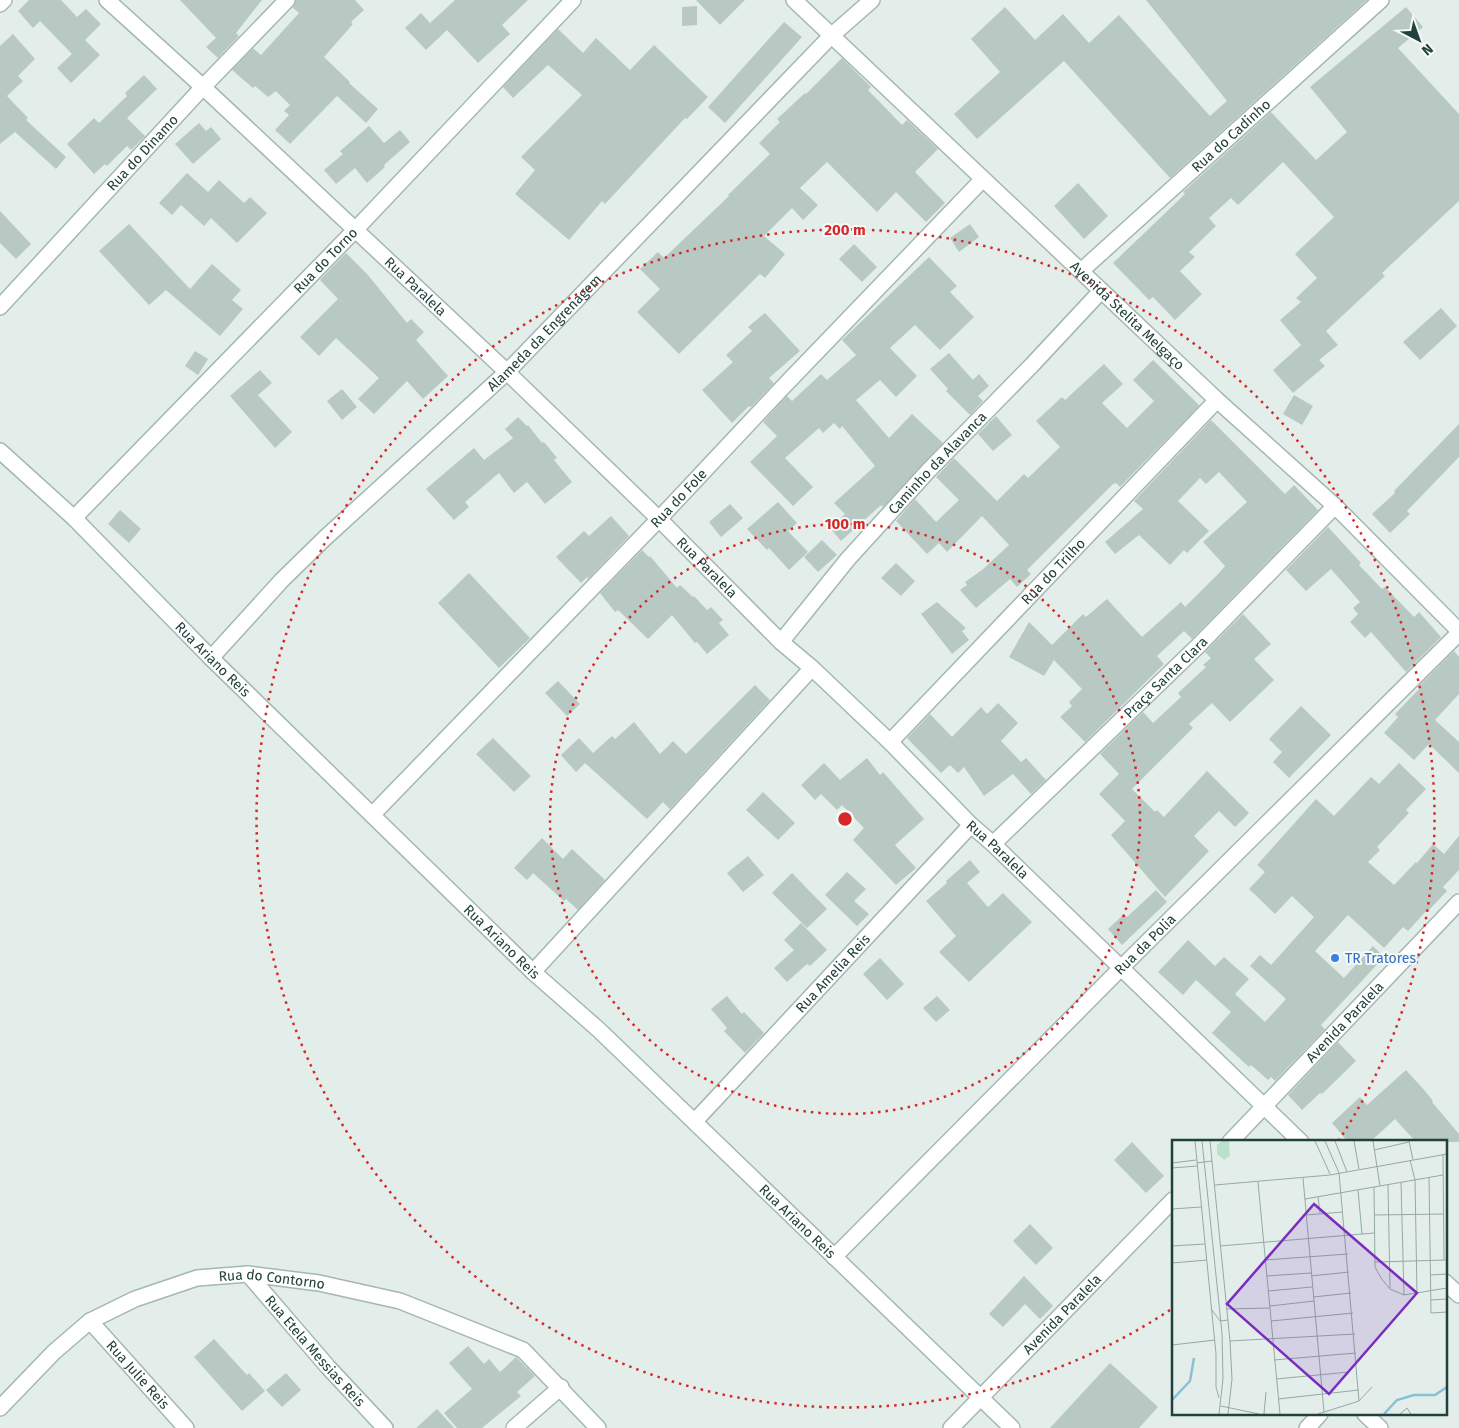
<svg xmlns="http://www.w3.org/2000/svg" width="1459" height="1428" viewBox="0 0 1459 1428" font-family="'Fira Sans',sans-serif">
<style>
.building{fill:#b8c9c4}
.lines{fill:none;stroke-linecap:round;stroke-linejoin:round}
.minor-casing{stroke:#a5b7b2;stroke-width:18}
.minor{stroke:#fff;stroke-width:15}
.ring{fill:none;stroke:#d62828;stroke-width:2.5;stroke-dasharray:2.5 5}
.shop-dot{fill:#3f7fe0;stroke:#f4faf8;stroke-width:2}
.labels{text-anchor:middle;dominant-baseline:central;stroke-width:4;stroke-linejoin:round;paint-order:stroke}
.street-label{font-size:14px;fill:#21413c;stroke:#f4faf8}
.shop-label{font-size:14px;fill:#366cbe;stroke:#f4faf8;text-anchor:start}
.inset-river{fill:none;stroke:#87c0d7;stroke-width:2.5}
.inset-road{fill:none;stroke:#95a9a4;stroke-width:1}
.view{fill:#7b2cbf;fill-opacity:0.15;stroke:#7b2cbf;stroke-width:2.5}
.inset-edge{fill:none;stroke:#21413c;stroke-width:2.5}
.centre{fill:#d62828;stroke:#f4faf8;stroke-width:2.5}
.ring-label{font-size:15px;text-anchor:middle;font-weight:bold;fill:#d62828;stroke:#f4faf8;stroke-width:4;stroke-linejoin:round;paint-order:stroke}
</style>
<rect width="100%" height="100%" fill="#e3eeea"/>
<!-- building -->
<g class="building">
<polygon points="29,0 61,0 77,17 86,9 101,24 85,40 100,55 71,83 57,68 72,54 40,21 33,28 18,11"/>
<polygon points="180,0 262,0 236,33 239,36 218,58 206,47 216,38"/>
<polygon points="296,0 355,0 364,10 351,22 353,24 324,57 350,82 349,83 378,109 366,123 337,96 290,144 275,130 289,115 284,111 290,105 276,91 268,97 255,86 253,88 232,70 253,48 261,55 299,13 293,8"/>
<polygon points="455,0 528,0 502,25 510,34 478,63 447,30 426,50 405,28 421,13 430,23"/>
<polygon points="696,0 745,0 720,25"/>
<polygon points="1146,0 1367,0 1170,178 1064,61 977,139 954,114 1000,72 971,39 1005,7 1035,40 1063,14 1089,43 1119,15 1210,116 1227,101"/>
<polygon points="697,6 697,25 682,26 682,7"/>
<polygon points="1406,7 1423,27 1398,48 1459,114 1459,201 1382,273 1385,276 1326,331 1338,345 1319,360 1325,366 1293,393 1273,370 1301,345 1280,320 1301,302 1296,298 1317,278 1295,254 1334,217 1283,162 1238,205 1231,198 1209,218 1216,226 1189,252 1195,257 1180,271 1202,294 1175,320 1153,297 1149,300 1113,263 1185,194 1183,192 1271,112 1316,160 1347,132 1310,87"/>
<polygon points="784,22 802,37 725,123 708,107"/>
<polygon points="558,29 583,53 596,38 630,70 654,45 708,97 687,119 685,118 605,204 602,201 569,240 515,194 535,170 521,157 582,95 548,65 513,98 503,87"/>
<polygon points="13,34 35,59 18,76 23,81 7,96 28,118 26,120 66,157 56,169 15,132 0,144 0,46"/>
<polygon points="842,58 871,87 868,90 902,125 907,120 938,149 915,172 945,203 926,222 896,192 877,212 827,162 800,188 818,205 803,220 792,208 764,236 785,254 765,278 760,274 679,354 637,312 660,289 640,269 658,252 664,258 729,196 728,195 770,154 759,143 780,122 777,119 805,93 806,94"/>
<polygon points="144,75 157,89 127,118 145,136 131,150 127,146 107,166 105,164 94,174 67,144 94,118 99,123 127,96 125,93"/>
<polygon points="199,123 206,131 211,127 221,139 193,164 175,144"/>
<polygon points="369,126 384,143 400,130 410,142 384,165 385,167 367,183 355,168 336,184 324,170 343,154 340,151"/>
<polygon points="187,173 208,192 219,180 244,203 250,197 267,213 237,243 211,218 204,226 181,205 172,215 159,203"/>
<polygon points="1078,183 1108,216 1084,239 1054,206"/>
<polygon points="0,211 31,244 16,259 0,243"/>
<polygon points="129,224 190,289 212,264 241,290 232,300 243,309 220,336 166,290 149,305 99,251"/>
<polygon points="970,224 979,237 959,252 950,238"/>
<polygon points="854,244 877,267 862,282 839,259"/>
<polygon points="346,253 367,274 407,323 411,319 424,332 416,340 448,376 423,399 407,381 374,414 358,399 379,378 336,338 319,356 300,337 338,299 320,280"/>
<polygon points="929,257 957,286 950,292 974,317 940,350 915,325 890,348 917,376 896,397 880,380 856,400 889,438 912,414 943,443 883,507 881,505 841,541 830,528 845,514 834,503 875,466 842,426 840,429 834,423 823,433 819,428 785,458 813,487 793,506 750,462 777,436 763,422 787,396 792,401 821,374 827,380 856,355 842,340"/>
<polygon points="1441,308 1457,326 1420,360 1403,342"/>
<polygon points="765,313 800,351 769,378 774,383 751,407 749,406 732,423 702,390 733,362 726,355 752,331 748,327"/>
<polygon points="195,351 208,359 198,375 185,366"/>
<polygon points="949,353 973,380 979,374 989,386 978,396 983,401 970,415 946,391 948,389 930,369"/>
<polygon points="1153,360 1199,405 1198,407 1120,487 1116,483 1113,484 1027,570 1031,574 1017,587 1010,579 976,608 960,590 967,585 965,582 982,570 1009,545 982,516 947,552 939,543 927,554 896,521 915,499 936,522 959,500 936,477 954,458 997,501 1024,474 1028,478 1060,447 1036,421 1062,397 1065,400 1104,364 1123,384 1102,403 1127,428 1154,401 1133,380"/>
<polygon points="260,370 272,383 258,395 292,432 275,448 230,396"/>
<polygon points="342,389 357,407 342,420 327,401"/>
<polygon points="1294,395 1313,406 1302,425 1283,414"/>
<polygon points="996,416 1012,435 993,451 978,434"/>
<polygon points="518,417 527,426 528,425 542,443 544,442 557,458 554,460 572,482 545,504 527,482 514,493 499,473 465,502 469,507 454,520 426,489 474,448 484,460 513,438 505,429"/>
<polygon points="1211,420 1285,494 1294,485 1318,510 1192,639 1184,631 1157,656 1164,664 1085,742 1060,717 1072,706 1069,702 1082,689 1054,660 1044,676 1009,657 1029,622 1052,645 1083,614 1086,617 1107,599 1142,637 1181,602 1185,607 1221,571 1225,566 1203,542 1247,502 1219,472 1206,484 1200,478 1178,501 1209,531 1187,553 1184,550 1170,565 1139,535 1115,554 1105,542 1143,509 1134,501"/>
<polygon points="1459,424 1459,457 1407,511 1410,514 1390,533 1372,514 1395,493 1394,491"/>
<polygon points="778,502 797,523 788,531 808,552 789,570 769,548 767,550 747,529"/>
<polygon points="730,504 743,518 721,537 709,522"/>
<polygon points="120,510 141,529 129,543 108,524"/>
<polygon points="611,516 629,536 588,579 587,577 581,583 556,557 584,531 589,536"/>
<polygon points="1328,527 1361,563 1359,565 1382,589 1385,587 1414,617 1419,612 1441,637 1406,672 1371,632 1365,638 1350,622 1358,614 1353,608 1360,602 1331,569 1306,591 1286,570"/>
<polygon points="822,540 837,555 818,572 804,557"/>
<polygon points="642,550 649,557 650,556 677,588 680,585 693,597 694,596 707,610 711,607 723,620 719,623 729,635 707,654 697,642 695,643 672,615 648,639 618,610 615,612 600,593"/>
<polygon points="896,563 915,581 901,596 881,578"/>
<polygon points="469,573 530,638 499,668 438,603"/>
<polygon points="937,602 966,628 962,631 969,640 952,654 921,614"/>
<polygon points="1243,614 1271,644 1254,659 1274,680 1230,722 1212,703 1189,724 1193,728 1132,789 1155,812 1157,810 1164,817 1207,771 1249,813 1235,827 1219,811 1194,836 1209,851 1165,897 1111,835 1125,821 1099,794 1119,774 1100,754 1143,712 1153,723 1181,697 1178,693 1206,667 1203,665 1211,658 1205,652"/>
<polygon points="1454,651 1459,657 1459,694 1435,720 1459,742 1459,773 1429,744 1414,760 1384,733 1398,717 1395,714 1420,688 1419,686"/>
<polygon points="558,681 580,704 567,716 545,693"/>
<polygon points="755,685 770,700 670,809 663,802 647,819 585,763 576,772 561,755 579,738 593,753 612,736 615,739 634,722 660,754 673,741 686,754"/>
<polygon points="998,703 1018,723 1001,741 1021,762 1026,758 1046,780 1031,794 1013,774 984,796 964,767 958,773 950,765 941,773 907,738 930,714 952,737 981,707 987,714"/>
<polygon points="1301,706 1331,735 1289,778 1273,762 1282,752 1269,739"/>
<polygon points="493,738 531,776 514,792 476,754"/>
<polygon points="867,758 880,775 883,772 924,819 895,845 916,868 896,885 853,840 864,828 842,805 837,810 821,794 815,800 801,785 824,763 840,780"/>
<polygon points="1399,763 1426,789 1406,810 1409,813 1377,847 1380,850 1368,862 1394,885 1416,862 1417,863 1433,844 1444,854 1459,836 1459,870 1443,887 1447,891 1428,911 1427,910 1408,931 1403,927 1384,948 1348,915 1315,951 1344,978 1373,946 1384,957 1321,1025 1325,1029 1275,1081 1271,1077 1268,1080 1251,1065 1249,1067 1212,1033 1231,1012 1196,980 1183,995 1158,972 1188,940 1215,966 1224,957 1249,979 1235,994 1265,1022 1286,999 1250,966 1260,955 1271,965 1314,917 1292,896 1275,914 1249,889 1265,872 1257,865 1316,799 1334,816 1371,777 1379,784"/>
<polygon points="763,792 795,823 778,840 746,810"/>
<polygon points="542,838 563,859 572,849 605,880 578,910 566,899 564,901 533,873 527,880 514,868"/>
<polygon points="748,856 764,875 743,892 727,873"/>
<polygon points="970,860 980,872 967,883 988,907 1003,893 1032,922 969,982 939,952 956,936 926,901 947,883 946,881"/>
<polygon points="847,872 866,889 854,901 869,914 857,926 825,895"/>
<polygon points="792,873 827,909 807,928 772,893"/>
<polygon points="1156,890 1167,902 1122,945 1108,929 1124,914 1127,917"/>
<polygon points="801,923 827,950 810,966 807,964 787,982 774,968 794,950 784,940"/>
<polygon points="880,958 904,984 887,1000 863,974"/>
<polygon points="727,996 742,1014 744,1012 764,1033 745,1053 724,1031 727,1028 711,1009"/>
<polygon points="937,996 950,1010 936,1022 923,1008"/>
<polygon points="1338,1042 1356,1061 1322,1094 1320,1093 1302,1110 1288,1095"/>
<polygon points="1406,1070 1425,1091 1433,1101 1432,1102 1459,1134 1459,1142 1416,1142 1395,1119 1370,1142 1348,1142 1332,1123 1360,1097 1367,1105"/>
<polygon points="1132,1142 1164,1176 1146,1193 1114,1160"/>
<polygon points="1030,1224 1053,1248 1036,1265 1013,1241"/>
<polygon points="1024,1276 1053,1306 1040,1319 1025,1304 1003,1327 989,1314"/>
<polygon points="214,1339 247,1375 249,1373 265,1391 242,1411 194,1357"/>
<polygon points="468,1346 484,1364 489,1359 500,1372 516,1357 535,1376 517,1392 521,1396 482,1428 457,1428 444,1413 472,1389 449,1363"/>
<polygon points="1110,1363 1158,1407 1139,1428 1050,1428"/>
<polygon points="286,1373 301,1390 282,1407 266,1390"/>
<polygon points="437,1409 454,1428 416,1428"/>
</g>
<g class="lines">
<!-- minor casing -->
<g class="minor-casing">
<g id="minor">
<path id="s1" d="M107,0L203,87L507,372L659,519L781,642L812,668L890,742L971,825L993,844L1301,1142"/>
<path id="s2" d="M794,0L1217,400L1335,506L1459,631"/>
<polyline points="0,4 4,0"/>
<path id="s3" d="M1081,271L1381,0"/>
<path id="s4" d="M0,307L203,87L287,0"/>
<path id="s5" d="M0,451L74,518L211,658L533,972L599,1030L1012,1428"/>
<path id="s6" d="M74,518L356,229L573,0"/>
<path id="s7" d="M781,642L848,559L929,470L1032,365L1101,291"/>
<path id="s8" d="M211,658L282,580L325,538L507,372L831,36L872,0"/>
<path id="s9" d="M890,742L1217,400"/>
<path id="s10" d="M372,815L659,519L783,387L983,179"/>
<path id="s11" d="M993,844L1199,645L1335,506"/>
<polyline points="533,972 812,668"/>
<path id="s12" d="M695,1121L971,825"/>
<path id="s13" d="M1230,1142L1459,902"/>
<path id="s14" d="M834,1257L1121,968L1459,633"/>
<path id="s15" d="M248,1274L328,1367L385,1428"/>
<polyline points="1445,1282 1459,1295"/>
<path id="s16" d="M90,1321L186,1428"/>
<path id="s17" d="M0,1408L54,1352L90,1321L135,1299L197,1278L248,1274L319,1283L400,1301L523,1350L598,1428"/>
<polyline points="1365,1414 1380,1428"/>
<polyline points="514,1428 561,1387"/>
<path id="s18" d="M951,1428L1173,1200"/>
<polyline points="1307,1428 1320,1414"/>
</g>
</g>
<!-- minor -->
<use href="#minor" class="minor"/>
</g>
<!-- distance rings -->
<g class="ring">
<circle cx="845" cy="819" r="295"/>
<path d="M1170 1310A589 589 0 1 1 1339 1140"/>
</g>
<!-- markers -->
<circle class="shop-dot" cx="1335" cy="958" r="5"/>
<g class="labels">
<!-- street labels -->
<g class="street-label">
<text stroke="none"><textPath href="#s3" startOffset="202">Rua do Cadinho</textPath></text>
<text stroke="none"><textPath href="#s4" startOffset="210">Rua do Dinamo</textPath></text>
<text stroke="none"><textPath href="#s6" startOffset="360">Rua do Torno</textPath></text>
<text stroke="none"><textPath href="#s1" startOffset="421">Rua Paralela</textPath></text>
<text stroke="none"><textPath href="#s2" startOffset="459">Avenida Stelita Melgaço</textPath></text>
<text stroke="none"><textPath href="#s8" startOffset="466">Alameda da Engrenagem</textPath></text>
<text stroke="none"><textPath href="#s7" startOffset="238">Caminho da Alavanca</textPath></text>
<text stroke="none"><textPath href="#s10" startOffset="441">Rua do Fole</textPath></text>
<text stroke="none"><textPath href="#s1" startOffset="826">Rua Paralela</textPath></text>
<text stroke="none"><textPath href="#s9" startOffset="236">Rua do Trilho</textPath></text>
<text stroke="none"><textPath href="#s5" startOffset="298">Rua Ariano Reis</textPath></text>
<text stroke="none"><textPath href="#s11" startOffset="240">Praça Santa Clara</textPath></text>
<text stroke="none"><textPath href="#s1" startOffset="1231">Rua Paralela</textPath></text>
<text stroke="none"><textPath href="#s5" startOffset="702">Rua Ariano Reis</textPath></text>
<text stroke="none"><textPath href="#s14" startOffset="441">Rua da Polia</textPath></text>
<text stroke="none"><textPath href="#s12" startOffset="202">Rua Amelia Reis</textPath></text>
<text stroke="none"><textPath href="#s13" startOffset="166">Avenida Paralela</textPath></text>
<text stroke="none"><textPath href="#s5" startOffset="1109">Rua Ariano Reis</textPath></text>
<text stroke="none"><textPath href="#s17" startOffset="316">Rua do Contorno</textPath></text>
<text stroke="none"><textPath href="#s18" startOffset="159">Avenida Paralela</textPath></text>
<text stroke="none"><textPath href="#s15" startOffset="102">Rua Etela Messias Reis</textPath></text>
<text stroke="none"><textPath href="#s16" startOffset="72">Rua Julie Reis</textPath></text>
</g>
<!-- shop labels -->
<g class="shop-label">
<text x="1345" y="958">TR Tratores</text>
</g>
</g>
<!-- overview -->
<g transform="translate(1172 1140)">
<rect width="275" height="275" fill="#e3eeea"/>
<path d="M50,1H57L58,16L52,20L45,14V5Z" fill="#bae1ca"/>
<path class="inset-river" d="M0,260L18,241L22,218M212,274L225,260L242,255H263L275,247"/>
<path class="inset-road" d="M23,1L44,214V247L47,258M30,1L50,193L51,239L47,274M38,1L58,201L60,239L56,274M143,1L158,34M153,1L167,33L187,261M163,1L175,32M182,1L187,29M201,1L208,46M237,1L241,20M202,10L237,2M271,14L272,120M238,20L243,40L245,154M0,23L24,20M25,23L40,21M0,28L25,26M257,37L259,173L275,172M131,38L152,272M86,42L108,274M229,42L232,155M43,45L158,35L275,14M216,45L218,148M202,47L203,127L209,138L218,149L232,155L275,148M186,50L190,94M146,57L148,73M133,59L271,35M0,69L29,67M134,75L171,72M202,75L272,74M0,106L33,104M48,106L202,93M93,120L176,114M203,122L275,120M0,123L35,120M258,135L275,134M94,136L139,133M139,136L177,132M96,151L140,147M141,157L179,153M259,160L275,159M98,166L142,161M55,169L98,168M40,170L48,181L56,180M99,181L181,173M58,201L183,194M0,205L43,200M102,220L184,213M104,239L177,232M106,259L187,250M49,266L87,274M92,274L94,252M146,274L187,261L200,247M228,274L235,268L239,274"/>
<path class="view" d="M142,64L245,153L157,254L55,164Z"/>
<rect width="275" height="275" class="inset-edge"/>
</g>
<circle cx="845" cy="819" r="8" class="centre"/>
<g class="ring-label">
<text x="845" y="235">200 m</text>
<text x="845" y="529">100 m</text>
</g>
<!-- north arrow -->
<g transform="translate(1419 40) rotate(139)" stroke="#f4faf8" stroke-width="4" paint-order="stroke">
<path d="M0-4L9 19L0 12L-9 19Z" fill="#21413c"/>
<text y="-8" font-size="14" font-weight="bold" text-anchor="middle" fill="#21413c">N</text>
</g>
</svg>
